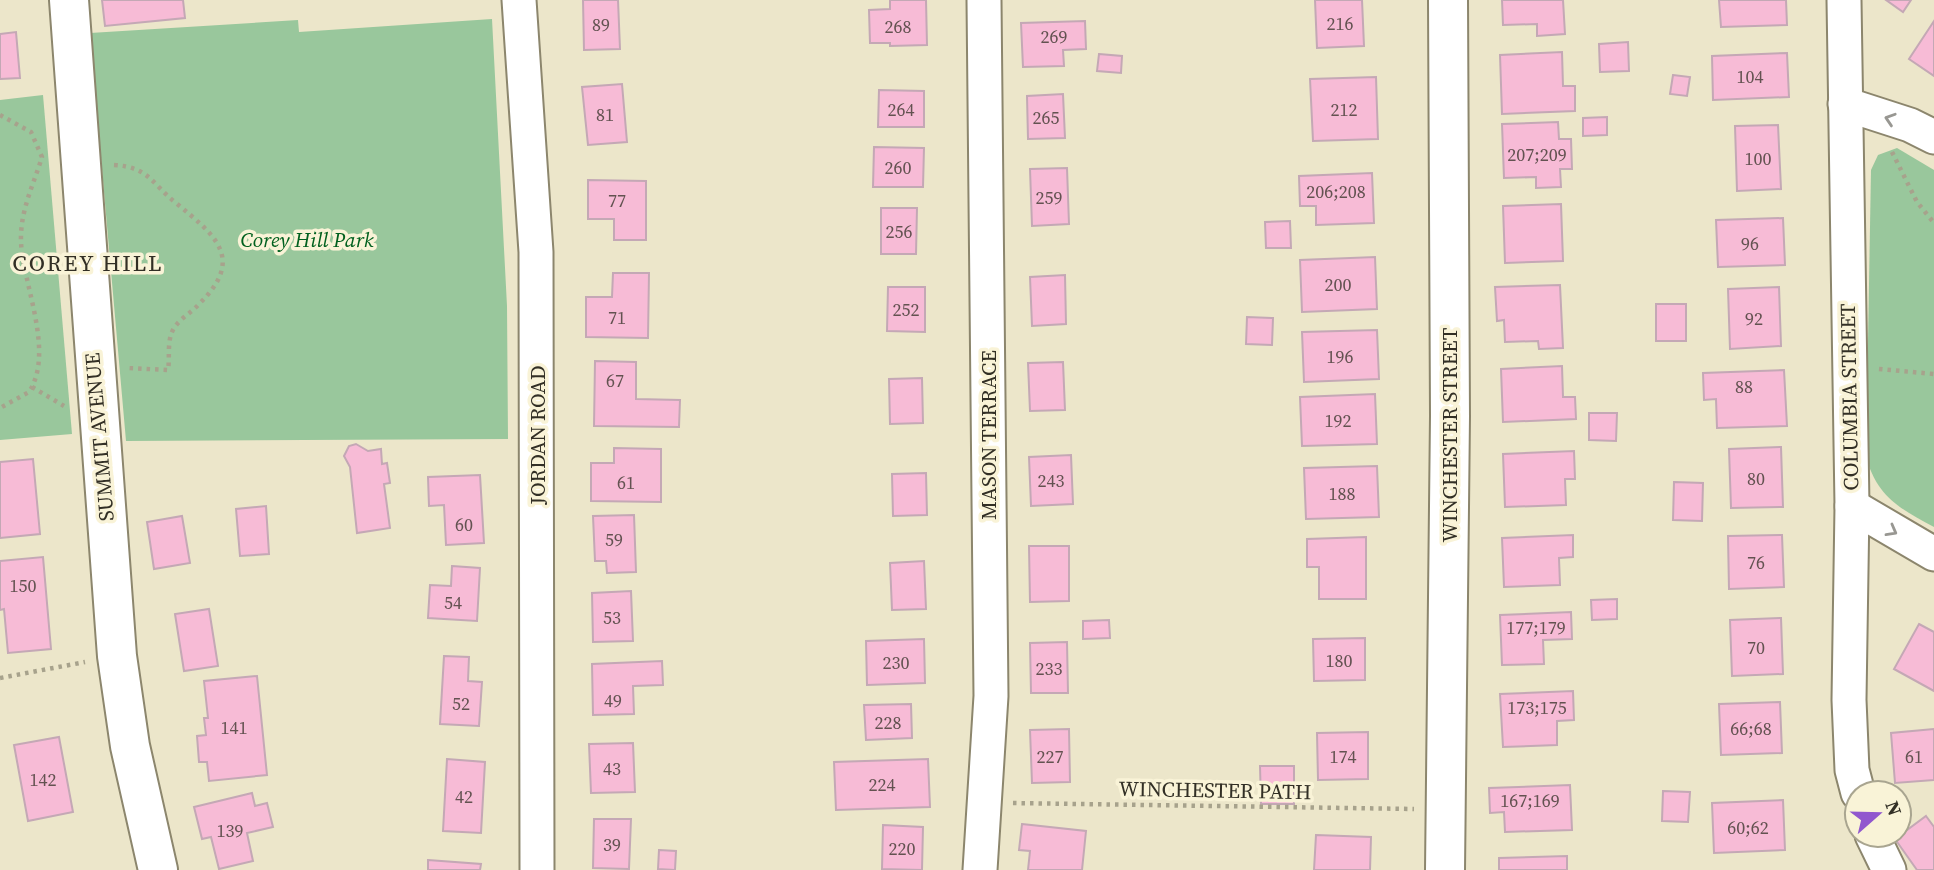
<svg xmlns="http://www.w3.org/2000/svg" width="1934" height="870" viewBox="0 0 1934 870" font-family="'Source Serif 4',serif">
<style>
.green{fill:#99c79c}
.building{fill:#f7bbd6;stroke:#c4a8b5;stroke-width:2}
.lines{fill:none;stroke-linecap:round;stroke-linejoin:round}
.minor-casing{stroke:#8c866d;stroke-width:37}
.tertiary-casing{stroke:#8c866d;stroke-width:42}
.path{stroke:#a7a28c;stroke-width:4.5;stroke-dasharray:3.5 5;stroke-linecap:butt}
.minor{stroke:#fff;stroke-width:33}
.tertiary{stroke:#fff;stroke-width:38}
.oneway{stroke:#989792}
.labels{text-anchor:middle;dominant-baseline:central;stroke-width:7;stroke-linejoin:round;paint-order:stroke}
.number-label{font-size:18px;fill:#635251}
.park-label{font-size:21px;font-style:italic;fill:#00601e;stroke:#f9f3d7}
.street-label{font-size:21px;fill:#322f25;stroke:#f9f3d7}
.neighbourhood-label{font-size:23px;letter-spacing:2px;fill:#322f25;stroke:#f9f3d7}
</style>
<rect width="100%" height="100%" fill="#ece6ca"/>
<!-- green -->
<g class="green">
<polygon points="492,19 507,306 508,439 126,441 90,33 298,20 299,32"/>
<polygon points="43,95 72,434 0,440 0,100"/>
<path d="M1897,148L1934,170V527C1900,509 1876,496 1866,456L1871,170L1878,155Z"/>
</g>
<!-- building -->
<g class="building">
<polygon points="102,0 183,0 185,18 105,26"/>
<polygon points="583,0 618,0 620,49 584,50"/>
<polygon points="890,0 926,0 927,45 890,46 890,43 870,43 869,10 890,9"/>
<polygon points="1315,0 1362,0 1364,46 1317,48"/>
<polygon points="1502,0 1563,0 1565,34 1537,36 1537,24 1503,25"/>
<polygon points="1719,0 1786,0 1787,25 1721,27"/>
<polygon points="1886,0 1911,0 1903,12"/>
<polygon points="1085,21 1086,49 1063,50 1064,66 1023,67 1021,23"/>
<polygon points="1934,21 1934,76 1909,59"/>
<polygon points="16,32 20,78 0,79 0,34"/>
<polygon points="1628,42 1629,71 1600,72 1599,44"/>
<polygon points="1562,52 1563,86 1575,86 1575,111 1502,114 1500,55"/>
<polygon points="1787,53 1789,97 1713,100 1712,56"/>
<polygon points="1099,54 1122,56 1121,73 1097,71"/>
<polygon points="1673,75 1690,77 1687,96 1670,94"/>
<polygon points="1376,77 1378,139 1313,141 1310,79"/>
<polygon points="622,84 627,142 588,145 582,87"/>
<polygon points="879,90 924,91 924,127 878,127"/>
<polygon points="1063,94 1065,138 1028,139 1027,96"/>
<polygon points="1607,117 1607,135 1583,136 1583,118"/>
<polygon points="1558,122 1559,139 1571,139 1572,169 1560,169 1561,187 1536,188 1536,177 1504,178 1502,124"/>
<polygon points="1778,125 1781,189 1737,191 1735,126"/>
<polygon points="874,147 924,148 923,187 873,187"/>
<polygon points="1067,168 1069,224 1032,226 1030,169"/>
<polygon points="1372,173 1374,223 1316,225 1316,206 1300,206 1299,176"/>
<polygon points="588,180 646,181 646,240 614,240 614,219 588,219"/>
<polygon points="1561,204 1563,261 1505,263 1503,206"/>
<polygon points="881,208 917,208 916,254 881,254"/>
<polygon points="1783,218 1785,265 1718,267 1716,220"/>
<polygon points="1290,221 1291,248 1266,248 1265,222"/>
<polygon points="1375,257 1377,309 1302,312 1300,260"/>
<polygon points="613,273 649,273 648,338 586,337 586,297 612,297"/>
<polygon points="1065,275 1066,324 1032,326 1030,277"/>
<polygon points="1560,285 1563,348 1539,349 1538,341 1505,342 1504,320 1497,321 1495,287"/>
<polygon points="888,287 925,287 925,332 887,331"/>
<polygon points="1779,287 1781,346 1730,349 1728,289"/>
<rect x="1656" y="304" width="30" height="37"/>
<polygon points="1247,317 1273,318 1272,345 1246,344"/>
<polygon points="1377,330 1379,379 1304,382 1302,332"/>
<polygon points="595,361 636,362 636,399 680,400 679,427 594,426"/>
<polygon points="1063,362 1065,410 1030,411 1028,363"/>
<polygon points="1562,366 1563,397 1575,397 1576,419 1503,422 1501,369"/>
<polygon points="1784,370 1787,426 1717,428 1716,399 1704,400 1703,373"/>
<polygon points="922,378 923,423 890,424 889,379"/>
<polygon points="1375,394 1377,444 1302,446 1300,397"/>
<polygon points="1589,413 1617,413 1616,441 1589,440"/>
<polygon points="356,444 368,451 381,449 382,464 387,463 390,483 384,484 390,528 357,533 350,467 344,456 349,446"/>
<polygon points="1781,447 1783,507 1731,508 1729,449"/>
<polygon points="614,448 661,449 661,502 591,501 591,463 614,463"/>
<polygon points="1574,451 1575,479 1565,479 1566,505 1505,507 1503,454"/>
<polygon points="1071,455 1073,504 1031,506 1029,457"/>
<polygon points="33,459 40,534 0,538 0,462"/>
<polygon points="1377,466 1379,517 1306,519 1304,468"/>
<polygon points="926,473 927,515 893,516 892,474"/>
<polygon points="480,475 484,543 446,545 444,505 429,506 428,477"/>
<polygon points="1674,482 1703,483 1702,521 1673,520"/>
<polygon points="266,506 269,554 240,556 236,509"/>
<polygon points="634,515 636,572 607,573 606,561 595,561 593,516"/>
<polygon points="182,516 190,563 154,569 147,522"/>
<polygon points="1573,535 1573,557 1559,558 1560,585 1504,587 1502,538"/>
<polygon points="1782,535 1784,587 1729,589 1728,536"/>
<polygon points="1366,537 1366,599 1319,599 1319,567 1307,567 1307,539"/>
<polygon points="1029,546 1069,546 1069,601 1030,602"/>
<polygon points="43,557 51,649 8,653 4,609 0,610 0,561"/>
<polygon points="924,561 926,609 892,610 890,563"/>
<polygon points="452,566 480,568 477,621 428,618 430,585 451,586"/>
<polygon points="631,591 633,641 593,642 592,593"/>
<polygon points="1617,599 1617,619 1592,620 1591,600"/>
<polygon points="209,609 218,666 184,671 175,614"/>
<polygon points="1571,612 1572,639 1543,640 1544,664 1502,665 1500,615"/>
<polygon points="1781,618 1783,674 1732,676 1730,620"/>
<polygon points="1109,620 1110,638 1083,639 1083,621"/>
<polygon points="1919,624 1934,632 1934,691 1894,669"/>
<polygon points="1365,638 1365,680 1314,681 1313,639"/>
<polygon points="924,639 925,683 867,685 866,641"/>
<polygon points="1067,642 1068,693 1031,693 1030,643"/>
<polygon points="444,656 469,657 468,681 482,682 479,726 440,724"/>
<polygon points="662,661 663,685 633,686 634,714 593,715 592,664"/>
<polygon points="257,676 267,775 209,781 207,762 199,762 197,736 206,735 204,718 208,718 204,681"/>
<polygon points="1573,691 1574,720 1557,721 1557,745 1503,747 1500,694"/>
<polygon points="1780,702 1782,753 1721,755 1719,704"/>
<polygon points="911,704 912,738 866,740 864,705"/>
<polygon points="1069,729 1070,782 1032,783 1030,730"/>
<polygon points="1934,729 1934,780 1895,783 1891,733"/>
<polygon points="1368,732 1368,779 1318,780 1317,733"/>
<polygon points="59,737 73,812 28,821 14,745"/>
<polygon points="633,743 635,792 591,793 589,744"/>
<polygon points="447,759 485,762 481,833 443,831"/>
<polygon points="928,759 930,807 836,810 834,762"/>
<polygon points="1260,766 1294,766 1294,804 1261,804"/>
<polygon points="1570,785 1572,830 1505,832 1504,812 1490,813 1489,788"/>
<polygon points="1663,791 1690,792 1688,822 1662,821"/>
<polygon points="252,793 255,806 267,803 273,827 247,833 253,861 219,869 211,837 202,839 194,807"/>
<polygon points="1783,800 1785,850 1714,853 1712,803"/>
<polygon points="1926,816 1934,827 1934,870 1917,870 1895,839"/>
<polygon points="594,819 631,819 629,869 593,868"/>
<polygon points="1022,824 1086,831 1082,870 1028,870 1030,851 1019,850"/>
<polygon points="883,825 923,827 922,870 882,869"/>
<polygon points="1316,835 1371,837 1370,870 1314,870"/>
<polygon points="659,850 676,851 675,870 658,869"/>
<polygon points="1567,856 1567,870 1499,870 1499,858"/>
<polygon points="428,860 481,864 480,870 428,870"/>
</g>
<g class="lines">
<!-- minor casing -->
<g class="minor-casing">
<g id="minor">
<polyline points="519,0 536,252 537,870"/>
<polyline points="1844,0 1852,506 1849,700 1852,770 1858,793"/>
<polyline points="1845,104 1910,125 1934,137"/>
<polyline points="1852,506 1934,554"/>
<polyline points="1872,835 1889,870"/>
<polyline points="980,870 991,696 984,0"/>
</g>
</g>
<!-- tertiary casing -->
<g class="tertiary-casing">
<g id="tertiary">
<polyline points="69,0 117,656 130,746 158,870"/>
<polyline points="1445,870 1450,416 1448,0"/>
</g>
</g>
<!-- path -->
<g class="path">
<path d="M0,115L31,132L42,157C33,186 20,211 21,242C23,285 55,352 29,392L0,408"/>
<polyline points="1892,152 1917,202 1934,223"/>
<path d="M114,165C149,167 152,184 176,203C216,236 246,259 198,305C190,314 177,320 172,332C167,344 170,358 168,370L127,368"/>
<polyline points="1879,369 1934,374"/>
<polyline points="32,387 64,406"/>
<polyline points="0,678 85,662"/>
<polyline points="1013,803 1414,809"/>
</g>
<!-- minor -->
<use href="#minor" class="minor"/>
<!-- tertiary -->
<use href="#tertiary" class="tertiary"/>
</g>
<!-- one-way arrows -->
<defs><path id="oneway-chevron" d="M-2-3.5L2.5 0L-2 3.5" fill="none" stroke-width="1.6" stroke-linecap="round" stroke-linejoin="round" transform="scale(1.75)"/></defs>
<g class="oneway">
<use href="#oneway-chevron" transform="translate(1890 119) rotate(-162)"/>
<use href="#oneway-chevron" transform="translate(1892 531) rotate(29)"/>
</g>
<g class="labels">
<!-- number labels -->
<g class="number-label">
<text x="1340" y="23">216</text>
<text x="601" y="24">89</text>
<text x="898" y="26">268</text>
<text x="1054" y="36">269</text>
<text x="1750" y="76">104</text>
<text x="901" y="109">264</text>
<text x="1344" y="109">212</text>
<text x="605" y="114">81</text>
<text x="1046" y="117">265</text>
<text x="1537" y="154">207;209</text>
<text x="1758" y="158">100</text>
<text x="898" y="167">260</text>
<text x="1336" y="191">206;208</text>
<text x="1049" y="197">259</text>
<text x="617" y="200">77</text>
<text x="899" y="231">256</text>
<text x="1750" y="243">96</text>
<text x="1338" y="284">200</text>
<text x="906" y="309">252</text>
<text x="617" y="317">71</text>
<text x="1754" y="318">92</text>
<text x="1340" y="356">196</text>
<text x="615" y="380">67</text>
<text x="1744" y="386">88</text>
<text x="1338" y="420">192</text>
<text x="1756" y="478">80</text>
<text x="1051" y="480">243</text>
<text x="626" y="482">61</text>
<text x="1342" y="493">188</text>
<text x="464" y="524">60</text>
<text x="614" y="539">59</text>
<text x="1756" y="562">76</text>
<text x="23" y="585">150</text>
<text x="453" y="602">54</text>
<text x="612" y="617">53</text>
<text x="1536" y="627">177;179</text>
<text x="1756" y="647">70</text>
<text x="1339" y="660">180</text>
<text x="896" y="662">230</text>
<text x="1049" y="668">233</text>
<text x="613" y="700">49</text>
<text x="461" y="703">52</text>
<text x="1537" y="707">173;175</text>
<text x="888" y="722">228</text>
<text x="234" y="727">141</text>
<text x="1751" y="728">66;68</text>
<text x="1050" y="756">227</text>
<text x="1343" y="756">174</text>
<text x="1914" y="756">61</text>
<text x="612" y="768">43</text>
<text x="43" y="779">142</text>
<text x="882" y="784">224</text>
<text x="464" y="796">42</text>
<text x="1530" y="800">167;169</text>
<text x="1748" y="827">60;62</text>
<text x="230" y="830">139</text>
<text x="612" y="844">39</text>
<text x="902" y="848">220</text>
</g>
<!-- park labels -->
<g class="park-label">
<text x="307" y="239">Corey Hill Park</text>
</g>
<!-- street labels -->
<g class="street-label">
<text transform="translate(1849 397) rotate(-91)">COLUMBIA STREET</text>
<text transform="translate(537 435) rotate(-90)">JORDAN ROAD</text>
<text transform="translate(988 435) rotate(-90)">MASON TERRACE</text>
<text transform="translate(1449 435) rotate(-90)">WINCHESTER STREET</text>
<text transform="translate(99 437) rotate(-95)">SUMMIT AVENUE</text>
<text transform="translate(1215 790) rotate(1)">WINCHESTER PATH</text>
</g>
<!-- neighbourhood labels -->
<g class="neighbourhood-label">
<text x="88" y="263">COREY HILL</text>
</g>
</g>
<!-- north arrow -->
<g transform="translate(1878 814) rotate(70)"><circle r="33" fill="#f9f3d7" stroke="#a9a590" stroke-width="2"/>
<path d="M0-5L12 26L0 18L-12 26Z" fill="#9157ce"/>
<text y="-10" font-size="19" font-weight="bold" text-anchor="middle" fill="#322f25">N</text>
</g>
</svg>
